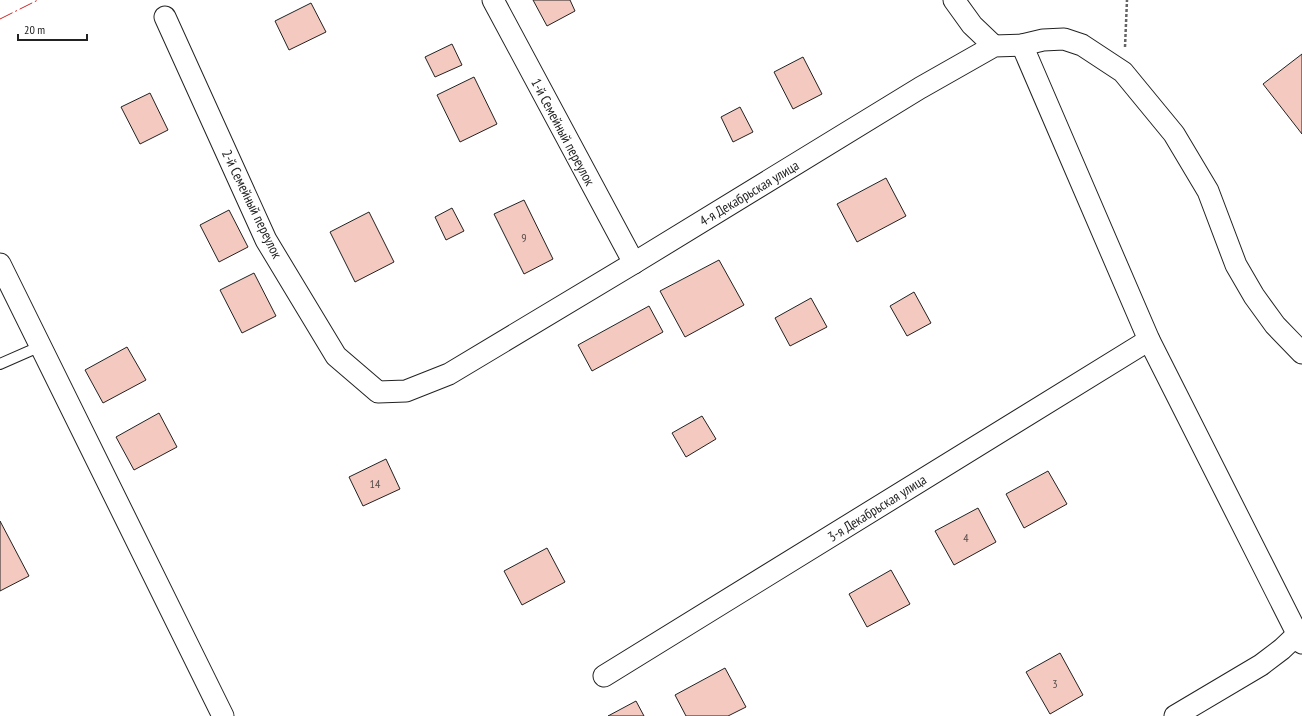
<svg xmlns="http://www.w3.org/2000/svg" width="1302" height="716" viewBox="0 0 1302 716" font-family="'PT Sans Narrow',sans-serif">
<style>
.building{fill:#f3c9c0;stroke:#222}
.lines{fill:none;stroke-linecap:round;stroke-linejoin:round}
.service-casing{stroke:#222;stroke-width:12}
.minor-casing{stroke:#222;stroke-width:23}
.path{stroke:#646464;stroke-width:2.5;stroke-dasharray:3 2;stroke-linecap:butt}
.service{stroke:#fff;stroke-width:10}
.minor{stroke:#fff;stroke-width:21}
.power{stroke:#c62828;stroke-width:1;stroke-dasharray:14 3 2 3;stroke-linecap:butt}
.labels{text-anchor:middle;dominant-baseline:central;stroke-width:3;stroke-linejoin:round;paint-order:stroke}
.number-label{font-size:12px;fill:#564c4a}
.street-label{font-size:14px;fill:#222;stroke:#fff}
</style>
<rect width="100%" height="100%" fill="#fff"/>
<!-- building -->
<g class="building">
<polygon points="533,0 570,0 575,11 547,26"/>
<polygon points="311,3 326,32 289,50 275,21"/>
<polygon points="452,44 462,65 435,77 425,57"/>
<polygon points="1302,54 1302,134 1263,84"/>
<polygon points="803,57 822,94 793,109 774,72"/>
<polygon points="474,77 497,124 460,142 437,95"/>
<polygon points="150,93 168,130 140,144 121,107"/>
<polygon points="740,107 753,132 733,142 721,117"/>
<polygon points="886,178 906,216 857,242 837,204"/>
<polygon points="524,200 553,259 524,274 494,214"/>
<polygon points="452,208 464,231 446,240 435,217"/>
<polygon points="229,210 248,247 219,262 200,225"/>
<polygon points="369,212 394,262 355,282 330,232"/>
<polygon points="719,260 744,305 685,337 660,291"/>
<polygon points="254,273 276,316 242,333 220,290"/>
<polygon points="914,292 931,323 907,336 890,306"/>
<polygon points="811,298 827,327 790,346 775,318"/>
<polygon points="649,306 663,332 592,371 578,345"/>
<polygon points="127,347 146,380 103,403 85,370"/>
<polygon points="159,413 177,447 134,470 116,437"/>
<polygon points="702,416 716,439 686,457 672,433"/>
<polygon points="386,459 400,489 363,506 349,477"/>
<polygon points="1048,471 1067,504 1024,528 1006,494"/>
<polygon points="978,508 996,542 954,565 935,531"/>
<polygon points="0,521 29,576 0,591"/>
<polygon points="547,548 565,582 522,605 504,571"/>
<polygon points="891,570 910,604 867,627 849,594"/>
<polygon points="1060,653 1083,695 1050,714 1026,672"/>
<polygon points="725,668 746,707 728,716 686,716 675,695"/>
<polygon points="636,701 644,716 608,716"/>
</g>
<g class="lines">
<!-- service casing -->
<g class="service-casing">
<polyline id="service" points="0,364 41,346"/>
</g>
<!-- minor casing -->
<g class="minor-casing">
<g id="minor">
<polyline points="493,0 634,263"/>
<polyline points="954,0 972,25 994,46"/>
<polyline points="165,17 266,240 336,356 378,392 406,391 449,374 634,263 920,88 994,46 1022,45 1043,40 1064,39 1082,45 1123,72 1174,134 1208,191 1236,265 1254,296 1275,325 1302,353"/>
<polyline points="1022,45 1149,340 1302,643"/>
<polyline points="0,264 223,716"/>
<polyline points="604,676 1149,340"/>
<polyline points="1175,716 1261,665 1282,649 1302,630"/>
</g>
</g>
<!-- path -->
<polyline class="path" points="1125,47 1127,0"/>
<!-- service -->
<use href="#service" class="service"/>
<!-- minor -->
<use href="#minor" class="minor"/>
<!-- power -->
<polyline class="power" points="0,19 38,0"/>
</g>
<g class="labels">
<!-- number labels -->
<g class="number-label">
<text x="524" y="237">9</text>
<text x="375" y="483">14</text>
<text x="966" y="537">4</text>
<text x="1055" y="683">3</text>
</g>
<!-- street labels -->
<g class="street-label">
<text transform="translate(563 132) rotate(62)">1-й Семейный переулок</text>
<text transform="translate(749 193) rotate(-31)">4-я Декабрьская улица</text>
<text transform="translate(252 204) rotate(64)">2-й Семейный переулок</text>
<text transform="translate(877 508) rotate(-32)">3-я Декабрьская улица</text>
</g>
</g>
<!-- scale -->
<path d="M18 34v6h69v-6" fill="none" stroke="#222222" stroke-width="2"/>
<text x="24" y="34" font-size="12" fill="#222222" stroke="#ffffff" stroke-width="3" paint-order="stroke">20 m</text>
</svg>
